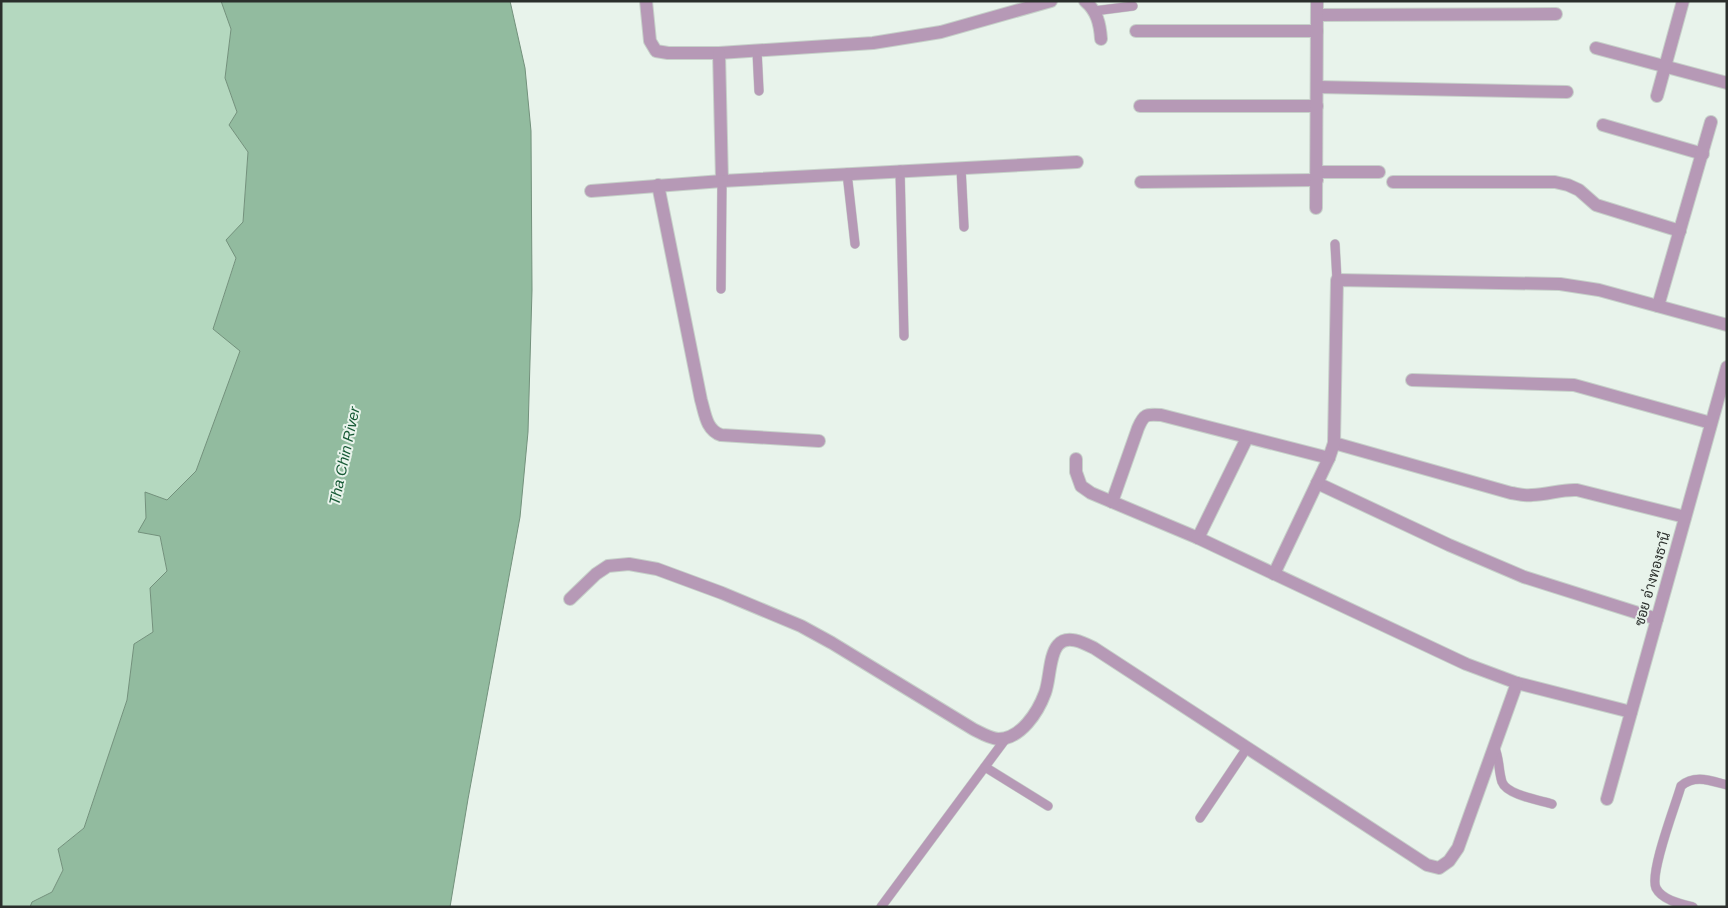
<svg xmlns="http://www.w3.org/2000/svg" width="1728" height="908" viewBox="0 0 1728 908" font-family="Arial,Sarabun,sans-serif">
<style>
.green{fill:#b4d8bf}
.water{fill:#92bb9f;stroke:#73917c}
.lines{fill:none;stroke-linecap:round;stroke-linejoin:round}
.service-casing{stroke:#c6d0c9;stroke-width:10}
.minor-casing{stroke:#c6d0c9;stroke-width:14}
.service{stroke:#b699b6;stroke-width:9}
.minor{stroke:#b699b6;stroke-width:12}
.labels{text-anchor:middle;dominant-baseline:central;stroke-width:4;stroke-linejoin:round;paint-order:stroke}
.street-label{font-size:14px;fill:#2b2f2c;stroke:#e8f3eb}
.water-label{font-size:15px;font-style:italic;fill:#165935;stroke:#e8f3eb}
</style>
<rect width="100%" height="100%" fill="#e8f3eb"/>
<!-- green -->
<polygon class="green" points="1,1 221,1 231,28 225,78 237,112 229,125 248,152 243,222 236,257 213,329 241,350 196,471 167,500 145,493 146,518 160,536 167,571 150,588 153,632 134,644 127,700 84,828 58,849 63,870 52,892 33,902 30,907 1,907"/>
<!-- water -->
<polygon class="water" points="221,1 510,1 525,68 531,131 532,290 528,432 520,517 468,799 450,907 30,907 32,902 52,892 63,870 58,849 84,828 127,700 134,644 153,632 150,588 167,571 160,536 138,532 146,518 145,492 167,500 196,471 240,351 213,329 236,258 226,240 243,222 248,152 229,125 237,112 225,78 231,29"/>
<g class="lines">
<!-- service casing -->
<g class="service-casing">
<g id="service">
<polyline points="1094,11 1133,6"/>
<polyline points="757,51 759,91"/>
<polyline points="961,168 964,227"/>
<polyline points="900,170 904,336"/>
<polyline points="847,173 855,244"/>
<polyline points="1335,244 1337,280"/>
<polyline points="721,289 722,181"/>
<path d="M1494,746C1500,759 1498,769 1502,782C1507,795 1539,800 1552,804"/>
<polyline points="985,767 1048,806"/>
<polyline points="1200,818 1247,748"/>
<polyline points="881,907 1007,737"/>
<path d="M1693,907C1681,904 1662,900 1656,888C1649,873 1676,804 1681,786C1695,774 1711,781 1727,785"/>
</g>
</g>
<!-- minor casing -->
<g class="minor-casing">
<g id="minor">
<polyline points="646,1 650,41 656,51 668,53 719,53 873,43 941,32 1051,1"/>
<path d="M1085,1C1097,11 1100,24 1101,39"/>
<polyline points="1317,15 1556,14"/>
<polyline points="1136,31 1317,31"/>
<polyline points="1596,48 1727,83"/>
<polyline points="719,53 722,181 1077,162"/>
<polyline points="1317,87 1567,92"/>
<polyline points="1657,96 1683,1"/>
<polyline points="1140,106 1317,106"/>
<polyline points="1603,125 1703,154"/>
<polyline points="1317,172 1379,172"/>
<polyline points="1141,182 1317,180"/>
<polyline points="1393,182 1555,182 1568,185 1579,190 1596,205 1680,231"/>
<path d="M658,185L701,400C705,413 706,430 721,435L819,441"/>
<polyline points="591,191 722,181"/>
<polyline points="1316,208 1317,1"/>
<polyline points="1658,306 1711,122"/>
<polyline points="1412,380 1574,385 1711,423"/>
<path d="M1334,443L1511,493C1518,494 1525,496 1532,495C1548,495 1561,489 1577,490L1685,517"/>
<polyline points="1076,459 1076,472 1081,486 1091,493 1198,538 1466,664 1517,683 1631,712"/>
<polyline points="1317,483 1449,545 1524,577 1657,619"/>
<path d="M1112,502L1138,428C1144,414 1146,414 1161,415L1329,458"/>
<polyline points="1198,538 1247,438"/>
<polyline points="1274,574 1329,458 1334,443 1337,280 1560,284 1599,290 1727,325"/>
<path d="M570,599L596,574L608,566L629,564L657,569L722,593L801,626L832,643L973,729C981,733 989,738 998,739C1021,739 1038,712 1045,693C1050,680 1049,655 1058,645C1067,634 1084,643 1094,648L1427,865L1439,868L1449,861L1458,848L1517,683"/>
<polyline points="1607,799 1727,367"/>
</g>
</g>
<!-- service -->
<use href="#service" class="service"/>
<!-- minor -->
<use href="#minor" class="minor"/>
</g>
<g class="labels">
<!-- street labels -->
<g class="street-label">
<text transform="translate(1652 579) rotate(-74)">ซอย อ่างทองธานี</text>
</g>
<!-- water labels -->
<g class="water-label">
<text transform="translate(344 456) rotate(-78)">Tha Chin River</text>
</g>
</g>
<!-- border -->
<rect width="1728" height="908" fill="none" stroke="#2b2f2c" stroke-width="5"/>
</svg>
